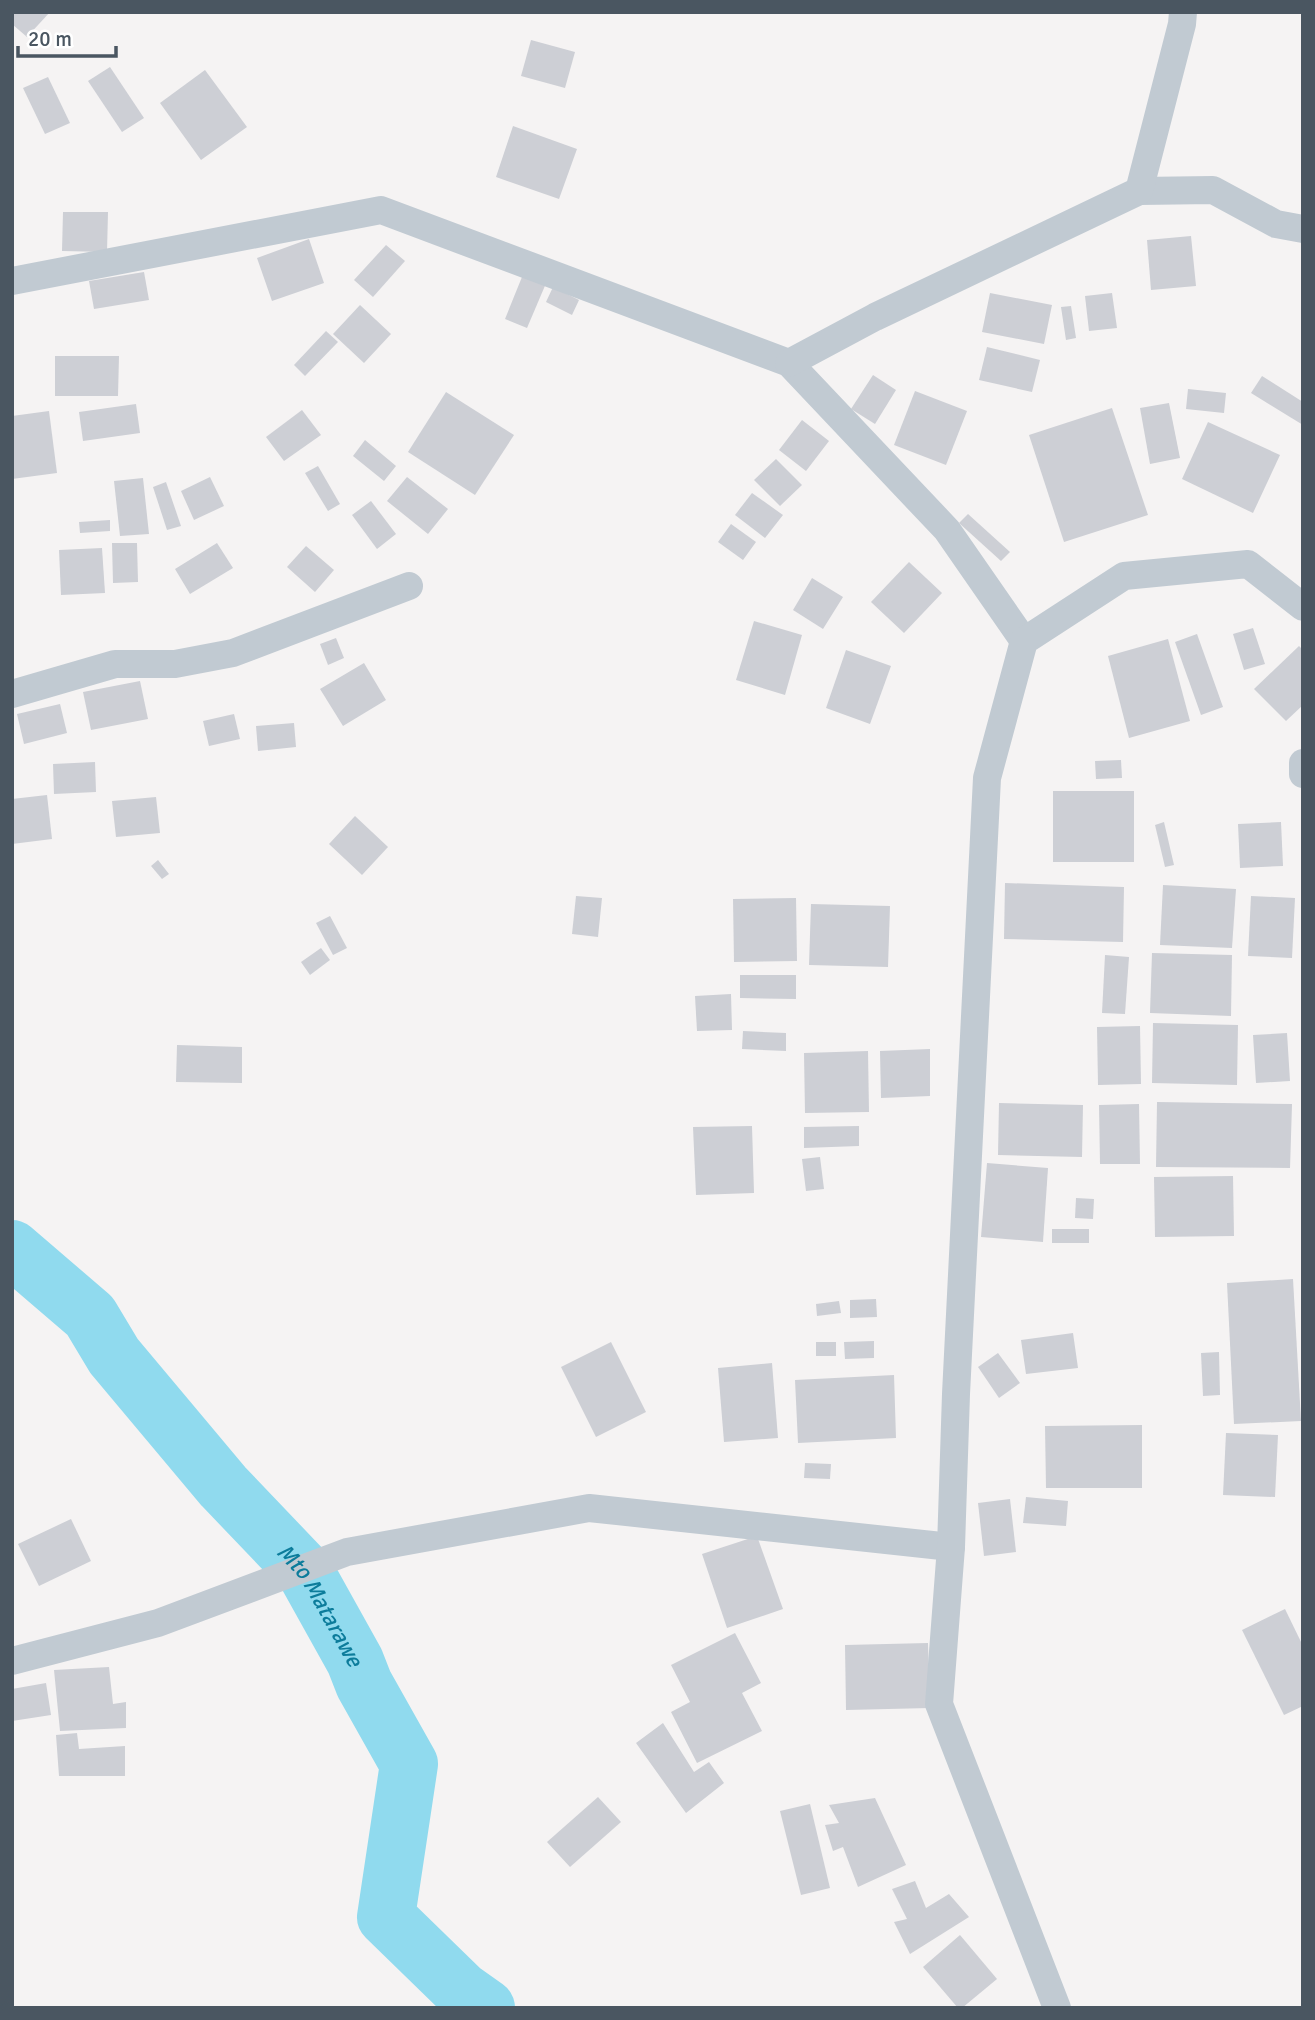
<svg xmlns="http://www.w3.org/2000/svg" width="1315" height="2020" viewBox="0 0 1315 2020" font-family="Signika,sans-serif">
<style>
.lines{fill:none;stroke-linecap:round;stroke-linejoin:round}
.river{stroke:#90daee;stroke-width:58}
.building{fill:#cdcfd5}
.street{stroke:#c1cad2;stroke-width:28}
.labels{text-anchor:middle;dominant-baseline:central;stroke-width:7;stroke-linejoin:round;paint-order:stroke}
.water-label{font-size:23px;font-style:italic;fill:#0c7c9b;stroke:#fff}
</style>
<rect width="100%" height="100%" fill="#f5f3f3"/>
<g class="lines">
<!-- river -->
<path class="river" id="s1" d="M12,1249L90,1316L114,1356L223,1486L306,1573L355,1661L364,1684L409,1764L386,1917L462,1991L486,2008"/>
</g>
<!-- building -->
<g class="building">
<polygon points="12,12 50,12 27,37 12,24"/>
<polygon points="531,40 575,52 565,88 521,76"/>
<polygon points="110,67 144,118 122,132 88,81"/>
<polygon points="205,70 247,127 201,160 160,103"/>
<polygon points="48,77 70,123 45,134 23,88"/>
<polygon points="513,126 577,149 559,199 496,177"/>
<polygon points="63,212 108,212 107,252 62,251"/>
<polygon points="1191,236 1196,286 1151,290 1147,240"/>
<polygon points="309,239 324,283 272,301 257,258"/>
<polygon points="386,245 405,261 373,297 354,280"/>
<polygon points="144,272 149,300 94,309 89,281"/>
<polygon points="524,272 547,281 527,328 505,319"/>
<polygon points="553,287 579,300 572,315 546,302"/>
<polygon points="990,293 1052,305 1044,344 982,332"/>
<polygon points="1112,293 1117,328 1089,331 1085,296"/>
<polygon points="360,305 391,334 364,363 333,334"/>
<polygon points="1071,306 1076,338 1066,340 1061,307"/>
<polygon points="326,331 338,342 305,376 294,365"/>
<polygon points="987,347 1040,360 1032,392 979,380"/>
<polygon points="55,356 119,356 118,396 55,396"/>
<polygon points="873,375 896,390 875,424 851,409"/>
<polygon points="1262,376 1303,402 1303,425 1251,393"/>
<polygon points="1188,389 1226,393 1224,413 1186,409"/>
<polygon points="915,391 967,411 946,465 894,445"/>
<polygon points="446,392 514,435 475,495 408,452"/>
<polygon points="1169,403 1180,458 1150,464 1140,408"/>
<polygon points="136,404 140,433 83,441 79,412"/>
<polygon points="1112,408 1148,515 1064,542 1029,435"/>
<polygon points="302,410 321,435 284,461 266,437"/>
<polygon points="49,411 57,473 12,479 12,416"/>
<polygon points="802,420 829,441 806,471 779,450"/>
<polygon points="1208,422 1280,455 1253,513 1182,479"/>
<polygon points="365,440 396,466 384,481 353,456"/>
<polygon points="776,459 802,485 780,506 754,480"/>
<polygon points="318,466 340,504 328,511 305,473"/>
<polygon points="210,477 224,506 194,520 181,491"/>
<polygon points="407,477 448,509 428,534 387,501"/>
<polygon points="143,478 149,534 120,536 114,481"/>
<polygon points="166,482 181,526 167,530 153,487"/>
<polygon points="752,493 783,515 765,538 735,515"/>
<polygon points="371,501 396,534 377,549 352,515"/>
<polygon points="968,514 1010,552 1001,561 959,523"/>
<polygon points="110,520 110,531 80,533 79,522"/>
<polygon points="731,524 756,542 743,560 718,542"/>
<polygon points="112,543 137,543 138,582 113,583"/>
<polygon points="217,543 233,568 190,594 175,569"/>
<polygon points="306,546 334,570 315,592 287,567"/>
<polygon points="102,548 105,593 61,595 59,550"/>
<polygon points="909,562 942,593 904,633 871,602"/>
<polygon points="812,578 843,597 823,629 793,610"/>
<polygon points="754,621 802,635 785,695 736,680"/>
<polygon points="1253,628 1265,664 1244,670 1233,634"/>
<polygon points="1197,634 1223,707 1201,715 1175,642"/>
<polygon points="336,638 344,658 328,665 320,644"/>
<polygon points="1168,639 1190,721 1129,738 1108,656"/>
<polygon points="1299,646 1303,650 1303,705 1286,721 1254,689"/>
<polygon points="846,650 891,666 870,724 826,708"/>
<polygon points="364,663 386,700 343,726 320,689"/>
<polygon points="140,681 148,719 91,730 83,692"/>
<polygon points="60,704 67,733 24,744 17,714"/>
<polygon points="234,714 240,739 209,746 203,721"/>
<polygon points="294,723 296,747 258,751 256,726"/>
<polygon points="1121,760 1122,778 1096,779 1095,761"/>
<polygon points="95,762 96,792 54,794 53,764"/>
<rect x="1053" y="791" width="81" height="71"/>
<polygon points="47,795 52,839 12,844 12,799"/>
<polygon points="156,797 160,833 116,837 112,801"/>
<polygon points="355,816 388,847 362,875 329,844"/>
<polygon points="1164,822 1174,865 1165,867 1155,825"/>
<polygon points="1281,822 1283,866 1240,868 1238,824"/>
<polygon points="158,860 169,874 162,879 151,866"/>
<polygon points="1005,883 1124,887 1123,942 1004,939"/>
<polygon points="1163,885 1236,889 1232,948 1160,945"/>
<polygon points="576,896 602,898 598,937 572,934"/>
<polygon points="1251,896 1295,898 1292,958 1248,956"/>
<polygon points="796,898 797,961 734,962 733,899"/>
<polygon points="811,904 890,906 888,967 809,965"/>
<polygon points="330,916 347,948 333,955 316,923"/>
<polygon points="321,948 330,960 310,975 301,962"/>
<polygon points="1152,953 1232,955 1231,1016 1150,1013"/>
<polygon points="1105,955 1129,957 1125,1014 1102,1013"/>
<polygon points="740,975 796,975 796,999 740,998"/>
<polygon points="731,994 732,1030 697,1031 695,996"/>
<polygon points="1153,1023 1238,1025 1237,1085 1152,1083"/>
<polygon points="1140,1026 1141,1084 1098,1085 1097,1027"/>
<polygon points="743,1031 786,1033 786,1051 742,1049"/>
<polygon points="1287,1033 1290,1081 1256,1083 1253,1035"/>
<polygon points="177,1045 242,1047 242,1083 176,1082"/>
<polygon points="930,1049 930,1096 881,1098 880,1051"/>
<polygon points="868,1051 869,1112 805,1113 804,1053"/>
<polygon points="1157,1102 1292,1104 1290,1168 1156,1167"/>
<polygon points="999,1103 1083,1105 1082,1157 998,1155"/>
<polygon points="1139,1104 1140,1164 1100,1164 1099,1105"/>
<polygon points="752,1126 754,1193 696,1195 693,1127"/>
<polygon points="859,1126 859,1146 804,1148 804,1127"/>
<polygon points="820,1157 824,1189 806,1191 802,1159"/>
<polygon points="987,1163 1048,1168 1043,1242 981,1237"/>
<polygon points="1233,1176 1234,1236 1155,1237 1154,1177"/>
<polygon points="1076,1198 1094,1199 1093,1219 1075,1218"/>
<rect x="1052" y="1229" width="37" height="14"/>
<polygon points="1293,1279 1301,1421 1234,1424 1227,1283"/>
<polygon points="876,1299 877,1317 850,1318 850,1300"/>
<polygon points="839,1301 841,1313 817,1316 816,1304"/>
<polygon points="1073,1333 1078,1368 1026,1374 1021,1340"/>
<polygon points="874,1341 874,1358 845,1359 844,1342"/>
<polygon points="611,1342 646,1412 596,1437 561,1367"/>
<rect x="816" y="1342" width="20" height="14"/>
<polygon points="1219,1352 1220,1395 1203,1396 1201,1353"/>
<polygon points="998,1353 1020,1383 999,1398 978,1367"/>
<polygon points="772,1363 778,1438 724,1442 718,1368"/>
<polygon points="894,1375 896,1438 798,1443 795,1380"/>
<polygon points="1142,1425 1142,1488 1046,1488 1045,1426"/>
<polygon points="1226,1433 1278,1435 1275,1497 1223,1495"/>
<polygon points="805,1463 831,1464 830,1479 804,1478"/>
<polygon points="1026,1497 1068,1501 1066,1526 1023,1523"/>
<polygon points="1010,1499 1016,1552 984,1556 978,1503"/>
<polygon points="71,1519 91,1561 39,1586 18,1544"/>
<polygon points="757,1536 783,1609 727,1628 702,1554"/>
<polygon points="1285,1609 1303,1646 1303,1706 1284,1715 1242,1630"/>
<polygon points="735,1633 761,1683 742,1693 762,1731 697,1763 671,1712 690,1702 671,1665"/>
<polygon points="928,1643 930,1708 846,1710 845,1645"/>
<polygon points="109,1667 113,1704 126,1702 126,1728 60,1731 54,1670"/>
<polygon points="46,1683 51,1715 12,1721 12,1689"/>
<polygon points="663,1723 694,1772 709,1762 724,1783 686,1813 636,1743"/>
<polygon points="77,1733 79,1749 125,1746 125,1776 59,1776 56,1735"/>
<polygon points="598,1797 621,1822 570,1867 547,1842"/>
<polygon points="875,1798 906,1865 858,1887 843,1847 833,1851 825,1825 839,1823 829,1805"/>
<polygon points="810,1804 830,1888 801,1895 780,1811"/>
<polygon points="915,1881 926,1908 949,1894 969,1917 910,1954 894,1922 907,1919 892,1889"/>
<polygon points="960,1935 997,1979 962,2008 958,2008 923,1967"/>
</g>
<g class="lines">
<!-- street -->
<g class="street">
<polyline points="1139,191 1213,190 1276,224 1303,229"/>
<polyline points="12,281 381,210 789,363 947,530 1024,641"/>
<polyline points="789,363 875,317 1139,191 1182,24 1183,12"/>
<polyline points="12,694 115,664 175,664 233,653 409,586"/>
<polyline points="1303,763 1303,774"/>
<polyline points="12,1661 158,1623 347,1552 589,1508 951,1547"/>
<polyline points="1057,2008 939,1704 951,1547 956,1394 987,778 1024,641 1124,576 1248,564 1303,607"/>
</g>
</g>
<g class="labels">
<!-- water labels -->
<g class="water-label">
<text stroke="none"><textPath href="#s1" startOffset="474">Mto Matarawe</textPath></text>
</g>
</g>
<!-- border -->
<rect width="1315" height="2020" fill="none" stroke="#4a5661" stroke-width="28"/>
<!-- scale -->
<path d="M18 46v10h98v-10" fill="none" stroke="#4a5661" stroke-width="3.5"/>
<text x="28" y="46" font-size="21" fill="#4a5661" stroke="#ffffff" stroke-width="5" paint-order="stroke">20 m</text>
</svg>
